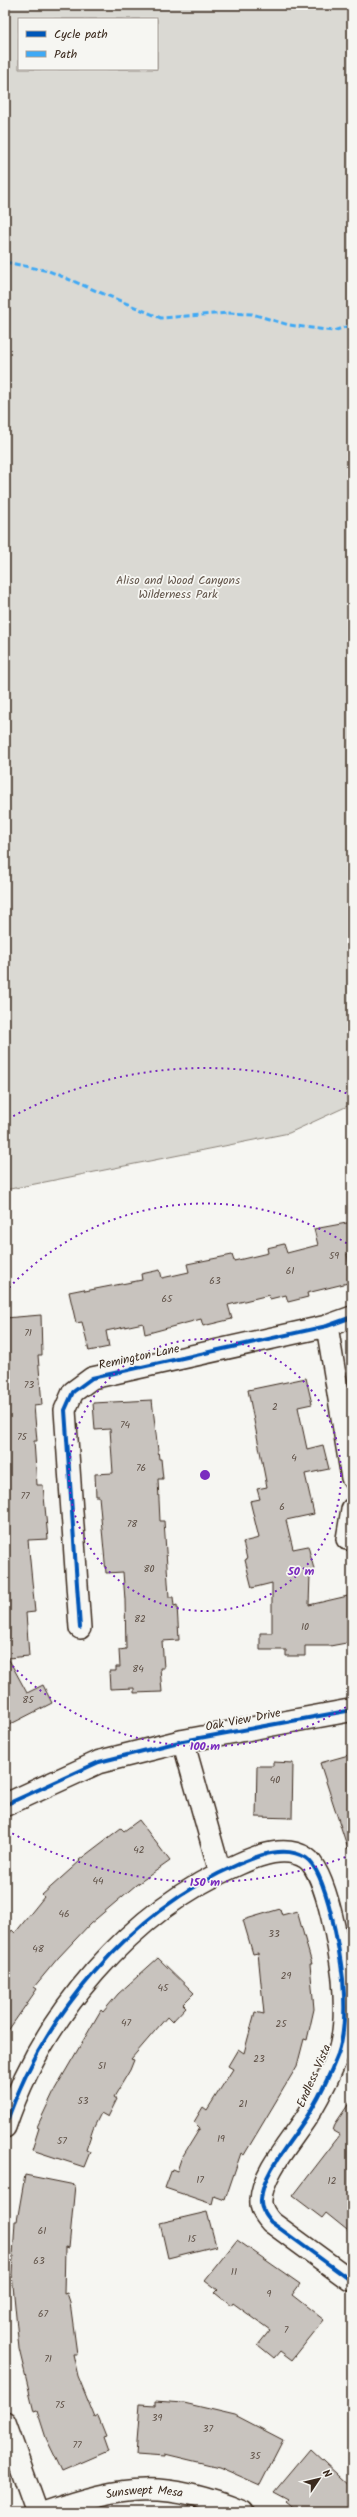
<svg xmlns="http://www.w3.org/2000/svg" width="357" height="2517" viewBox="0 0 357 2517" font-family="Kalam,sans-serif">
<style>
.green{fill:#dad9d3;stroke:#8a8278;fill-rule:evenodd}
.building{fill:#c8c3be;stroke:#3b2a1e}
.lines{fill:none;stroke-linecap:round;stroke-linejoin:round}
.minor-casing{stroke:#3b2a1e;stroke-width:24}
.tertiary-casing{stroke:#3b2a1e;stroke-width:25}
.minor{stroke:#f6f6f2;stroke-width:21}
.tertiary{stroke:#f6f6f2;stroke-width:22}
.quiet{stroke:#3fa9f5;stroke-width:3;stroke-dasharray:6 3;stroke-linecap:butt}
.cycleway-casing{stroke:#f6f6f2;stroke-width:6}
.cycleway{stroke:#0057b8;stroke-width:4}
.ring{fill:none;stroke:#7b2cbf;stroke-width:2;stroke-dasharray:2 4}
.labels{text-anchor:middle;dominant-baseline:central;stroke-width:3.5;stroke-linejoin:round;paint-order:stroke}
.number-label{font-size:10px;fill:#5e5046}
.park-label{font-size:12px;fill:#63564b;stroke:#f6f6f2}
.street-label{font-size:12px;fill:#3b2a1e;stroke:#f6f6f2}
.centre{fill:#7b2cbf;stroke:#f6f6f2;stroke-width:2}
.ring-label{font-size:12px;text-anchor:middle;font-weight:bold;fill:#7b2cbf;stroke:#f6f6f2;stroke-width:3.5;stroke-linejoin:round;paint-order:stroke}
</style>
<rect width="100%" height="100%" fill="#f6f6f2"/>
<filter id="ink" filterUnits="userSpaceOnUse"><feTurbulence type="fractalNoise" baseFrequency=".025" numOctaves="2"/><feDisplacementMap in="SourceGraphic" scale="8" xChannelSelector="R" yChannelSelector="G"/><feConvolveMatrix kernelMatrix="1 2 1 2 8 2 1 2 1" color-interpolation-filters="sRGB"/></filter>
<g filter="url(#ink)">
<!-- green -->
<path class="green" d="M5,5H352V1104L289,1133L5,1190ZM19,19H157V69H19Z"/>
<!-- building -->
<g class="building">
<polygon points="352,1222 352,1253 347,1254 352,1282 307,1293 308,1297 288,1302 286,1295 270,1299 269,1295 228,1305 232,1319 203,1326 201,1319 145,1334 143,1323 106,1331 109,1347 89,1351 82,1322 76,1323 69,1292 84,1289 85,1291 142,1280 141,1274 160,1270 162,1278 189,1272 187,1264 232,1255 234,1261 268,1253 267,1248 284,1244 287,1253 318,1245 314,1229"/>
<polygon points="41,1315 42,1355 38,1355 42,1405 34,1406 37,1441 34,1441 37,1485 43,1485 48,1539 28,1540 35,1612 26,1613 29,1656 8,1658 27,1693 43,1685 52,1703 5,1727 5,1318"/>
<polygon points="306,1378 312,1404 298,1407 307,1449 323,1445 329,1469 305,1474 314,1514 286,1520 293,1549 308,1546 315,1573 310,1574 309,1605 352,1595 352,1642 330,1646 305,1646 305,1656 286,1656 286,1650 260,1650 260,1633 272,1633 272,1583 252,1588 245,1560 247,1559 243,1542 259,1538 250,1501 260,1499 257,1489 267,1487 248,1390"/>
<polygon points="152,1400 159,1459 161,1459 163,1479 158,1479 160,1521 164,1521 169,1597 173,1597 174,1606 177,1605 179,1640 162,1641 164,1668 160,1668 162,1692 134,1693 134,1688 110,1689 109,1671 116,1671 116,1667 120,1667 119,1650 126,1649 125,1600 123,1572 106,1573 99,1496 96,1496 95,1474 113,1473 110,1429 95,1430 93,1403"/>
<polygon points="352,1754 352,1849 348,1849 320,1763"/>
<polygon points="273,1762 293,1763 292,1818 256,1817 257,1766 273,1766"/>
<polygon points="139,1820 170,1861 136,1885 90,1924 58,1958 34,1987 37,1989 5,2035 5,1939 12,1930 15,1933 44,1897 42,1895 80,1861 79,1860 121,1828 124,1831"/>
<polygon points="280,1909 282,1915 297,1911 312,1964 310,1964 314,2009 307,2040 304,2039 297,2066 244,2155 241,2153 225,2200 214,2196 212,2204 165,2188 172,2169 177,2171 181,2159 200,2128 194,2122 203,2107 207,2110 233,2069 228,2066 238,2049 244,2053 255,2012 264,2014 258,1953 253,1954 243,1920"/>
<polygon points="158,1958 194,1993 183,2004 186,2007 172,2022 167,2017 131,2059 134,2060 130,2070 114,2097 117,2099 108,2117 101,2113 93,2129 86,2150 90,2152 84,2167 32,2150 39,2128 37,2127 55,2089 101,2010 103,2012 118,1994"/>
<polygon points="352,2099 352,2234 326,2213 322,2218 293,2196 340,2135 333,2131 335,2124"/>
<polygon points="25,2175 75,2185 69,2248 65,2247 64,2294 67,2293 70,2302 77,2354 73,2354 78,2376 95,2418 98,2416 106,2436 103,2437 108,2451 62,2471 46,2438 37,2410 34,2411 19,2349 12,2274 15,2221 17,2221"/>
<polygon points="207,2212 216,2246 168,2258 160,2223"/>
<polygon points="237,2240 300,2284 292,2295 324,2320 292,2360 280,2351 274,2358 258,2345 270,2330 233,2303 231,2306 215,2293 218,2290 205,2280"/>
<polygon points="155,2401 184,2403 235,2415 283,2440 260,2485 219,2467 165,2454 165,2456 136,2454 140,2404 155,2405"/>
<polygon points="310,2449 352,2488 352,2512 297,2512 286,2503 289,2500 274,2492"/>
</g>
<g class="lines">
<!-- minor casing -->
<g class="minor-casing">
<g id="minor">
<polyline points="327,1326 352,1478"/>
<polyline points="347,1539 352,1509"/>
<polyline points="80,1628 65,1410 73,1392 92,1378 327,1326 352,1317"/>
<polyline points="183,1741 220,1872"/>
<path d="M5,2127C42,2016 130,1911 239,1864C259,1855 286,1845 306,1858C327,1872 340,1954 343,1979C345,2002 346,2031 338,2054C331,2072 321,2093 311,2110C297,2135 262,2171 261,2200C260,2209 266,2216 271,2222L350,2280"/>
<polyline points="5,2423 37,2512"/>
<path id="s1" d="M46,2512C124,2485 165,2480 243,2512"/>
</g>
</g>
<!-- tertiary casing -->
<g class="tertiary-casing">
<polyline id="tertiary" points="5,1805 99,1762 183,1741 352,1710"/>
</g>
<!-- minor -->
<use href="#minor" class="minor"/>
<!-- tertiary -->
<use href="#tertiary" class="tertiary"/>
<!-- quiet -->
<polyline class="quiet" points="5,262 49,271 161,318 228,313 252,314 289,325 333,331 352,325"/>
<!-- cycleway casing -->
<g class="cycleway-casing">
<g id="cycleway">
<polyline points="80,1628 65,1410 73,1392 92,1378 327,1326 352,1317"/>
<polyline points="5,1805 99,1762 183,1741 352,1710"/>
<path d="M5,2127C42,2016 130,1911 239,1864C259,1855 286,1845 306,1858C327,1872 340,1954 343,1979C345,2002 346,2031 338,2054C331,2072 321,2093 311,2110C297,2135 262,2171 261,2200C260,2209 266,2216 271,2222L350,2280"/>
</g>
</g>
<!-- cycleway -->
<use href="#cycleway" class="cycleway"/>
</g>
</g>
<!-- distance rings -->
<g class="ring">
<circle cx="205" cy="1475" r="136"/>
<path d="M351 1704A271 271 0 0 1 5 1658M5 1292A271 271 0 0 1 351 1246"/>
<path d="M351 1855A407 407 0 0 1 8 1831M8 1119A407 407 0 0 1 351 1095"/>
</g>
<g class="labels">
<!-- number labels -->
<g class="number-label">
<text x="334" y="1256">59</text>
<text x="290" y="1271">61</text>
<text x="215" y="1281">63</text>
<text x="167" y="1299">65</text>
<text x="28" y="1333">71</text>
<text x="29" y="1385">73</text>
<text x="275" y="1407">2</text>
<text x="125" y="1425">74</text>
<text x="22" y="1437">75</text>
<text x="294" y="1458">4</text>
<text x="141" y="1468">76</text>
<text x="25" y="1496">77</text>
<text x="282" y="1507">6</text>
<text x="132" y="1524">78</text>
<text x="149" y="1569">80</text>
<text x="140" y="1619">82</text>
<text x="305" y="1627">10</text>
<text x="138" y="1669">84</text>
<text x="28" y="1700">85</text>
<text x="275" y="1780">40</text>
<text x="139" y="1850">42</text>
<text x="98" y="1881">44</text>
<text x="64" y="1914">46</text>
<text x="274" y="1934">33</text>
<text x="38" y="1949">48</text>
<text x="286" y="1976">29</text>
<text x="163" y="1988">45</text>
<text x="126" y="2023">47</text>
<text x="281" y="2024">25</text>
<text x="259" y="2059">23</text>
<text x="102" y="2066">51</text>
<text x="83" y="2101">53</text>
<text x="243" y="2104">21</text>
<text x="221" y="2139">19</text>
<text x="62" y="2141">57</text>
<text x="200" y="2180">17</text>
<text x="332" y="2181">12</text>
<text x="42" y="2231">61</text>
<text x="192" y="2239">15</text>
<text x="39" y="2261">63</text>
<text x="234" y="2272">11</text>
<text x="269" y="2294">9</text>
<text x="43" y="2314">67</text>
<text x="286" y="2330">7</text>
<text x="48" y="2359">71</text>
<text x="60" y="2405">75</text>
<text x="157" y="2418">39</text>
<text x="208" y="2429">37</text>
<text x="77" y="2445">77</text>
<text x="255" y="2456">35</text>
</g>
<!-- park labels -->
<g class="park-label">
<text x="178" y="580">Aliso and Wood Canyons<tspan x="178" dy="14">Wilderness Park</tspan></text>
</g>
<!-- street labels -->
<g class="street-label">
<text transform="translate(139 1357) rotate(-12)">Remington Lane</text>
<text transform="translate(243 1720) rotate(-11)">Oak View Drive</text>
<text transform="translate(314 2076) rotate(-66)">Endless Vista</text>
<text stroke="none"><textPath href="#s1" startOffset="101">Sunswept Mesa</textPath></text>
</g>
</g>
<circle cx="205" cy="1475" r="6" class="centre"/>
<g class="ring-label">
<text x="301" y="1575">50 m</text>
<text x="205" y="1750">100 m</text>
<text x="205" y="1886">150 m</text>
</g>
<!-- margin -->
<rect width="357" height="2517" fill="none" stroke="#f6f6f2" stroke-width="20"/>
<rect x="10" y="10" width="337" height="2497" fill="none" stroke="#3b2a1e" stroke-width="1.5" filter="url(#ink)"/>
<!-- legend -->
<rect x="18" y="18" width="140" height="52" fill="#f6f6f2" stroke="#aba49d"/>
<rect x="26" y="31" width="20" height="6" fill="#0057b8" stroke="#aba49d"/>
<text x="54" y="38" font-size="12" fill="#3b2a1e">Cycle path</text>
<rect x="26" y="51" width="20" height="6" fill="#3fa9f5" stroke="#aba49d"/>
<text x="54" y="58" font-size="12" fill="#3b2a1e">Path</text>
<!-- north arrow -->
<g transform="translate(319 2479) rotate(55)" stroke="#f6f6f2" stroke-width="3" paint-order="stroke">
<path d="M0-3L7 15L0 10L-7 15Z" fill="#3b2a1e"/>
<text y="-6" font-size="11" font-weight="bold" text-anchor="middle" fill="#3b2a1e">N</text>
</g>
</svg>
